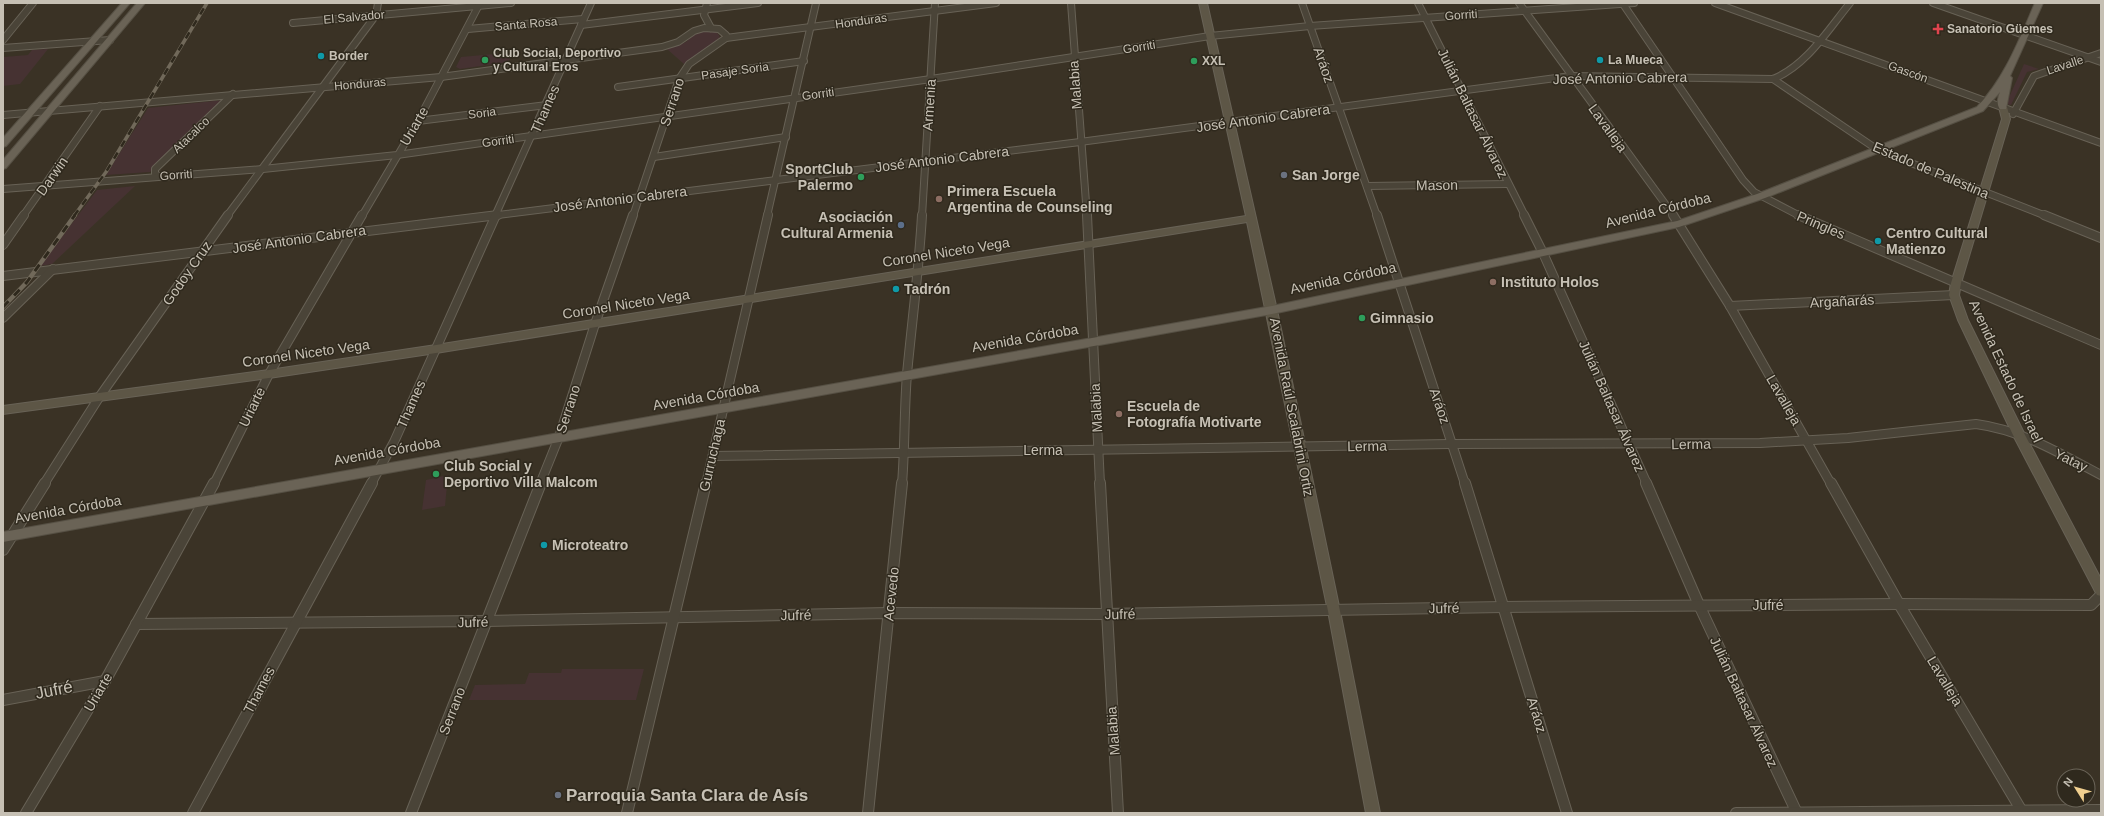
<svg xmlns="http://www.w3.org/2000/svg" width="2104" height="816" viewBox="0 0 2104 816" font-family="Helvetica,sans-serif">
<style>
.green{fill:#463232}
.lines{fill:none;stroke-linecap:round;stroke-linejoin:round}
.street-far2-casing{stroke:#686256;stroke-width:8}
.street-far1-casing{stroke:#686256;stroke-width:10}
.street-casing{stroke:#686256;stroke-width:12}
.secondary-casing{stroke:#686256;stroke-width:2}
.primary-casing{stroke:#565044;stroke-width:2}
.street-far2{stroke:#4a4438;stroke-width:6}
.street-far1{stroke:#4a4438;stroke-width:8}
.street{stroke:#4a4438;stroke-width:10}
.secondary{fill:#5d5646;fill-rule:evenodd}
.primary{fill:#6a6356;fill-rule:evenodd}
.rail-far1-casing{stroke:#71695a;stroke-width:3.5}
.rail-casing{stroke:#71695a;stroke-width:4.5}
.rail-far1{stroke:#2f291d;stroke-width:2.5;stroke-dasharray:7;stroke-linecap:butt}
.rail{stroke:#2f291d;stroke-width:3;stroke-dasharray:8;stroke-linecap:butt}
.health-dot{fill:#e0444e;stroke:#2f291d;stroke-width:1.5}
.culture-dot{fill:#0f9aa8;stroke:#2f291d;stroke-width:1.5}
.leisure-dot{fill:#2e9e5b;stroke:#2f291d;stroke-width:1.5}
.worship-dot{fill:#6b7280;stroke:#2f291d;stroke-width:1.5}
.education-dot{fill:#8d6e63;stroke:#2f291d;stroke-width:1.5}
.service-dot{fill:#5c6f8a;stroke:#2f291d;stroke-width:1.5}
.labels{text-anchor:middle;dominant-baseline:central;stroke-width:3;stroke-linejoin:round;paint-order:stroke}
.far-street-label{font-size:12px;fill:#c6c0b4;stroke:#2f291d}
.far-poi-label{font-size:12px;font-weight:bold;fill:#c6c0b4;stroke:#2f291d;text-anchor:start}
.street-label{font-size:14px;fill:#c6c0b4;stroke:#2f291d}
.poi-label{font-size:14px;font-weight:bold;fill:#c6c0b4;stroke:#2f291d;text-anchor:start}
.near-street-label{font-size:17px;fill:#c6c0b4;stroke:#2f291d}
.near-poi-label{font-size:17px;font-weight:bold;fill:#c6c0b4;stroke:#2f291d;text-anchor:start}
</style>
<rect width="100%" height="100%" fill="#3a3225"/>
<!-- green -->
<g class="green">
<path d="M701,31C709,31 718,29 720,38L684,64L667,49L686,42L693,35Z"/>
<polygon points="48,49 20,84 3,86 4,57 28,55 32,50"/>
<polygon points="514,52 508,62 460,69 456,67 461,57"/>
<polygon points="2024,64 2039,69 2027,72 2011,105 2006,104"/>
<polygon points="223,100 150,172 106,175 148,108"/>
<polygon points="135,186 52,264 40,266 97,190"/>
<polygon points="448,475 445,506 422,510 426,480"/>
<polygon points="562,669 644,669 636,700 469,700 475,685 525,684 529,673 561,673"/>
</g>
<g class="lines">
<!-- street-far2 casing -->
<g class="street-far2-casing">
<g id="street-far2">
<polyline points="707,3 704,15 711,28"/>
<polyline points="1071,3 1087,216"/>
<polyline points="1302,3 1377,216"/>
<polyline points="1418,3 1525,216"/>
<polyline points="1519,3 1674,216"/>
<polyline points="1715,3 2101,143"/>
<polyline points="1933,3 2101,62"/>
<polyline points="1623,4 1743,180 1754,192 1800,216"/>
<polyline points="293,23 511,3"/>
<polyline points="581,25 758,3"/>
<polyline points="468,29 583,19"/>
<polyline points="3,40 33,3"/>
<polyline points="3,48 110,40"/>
<polyline points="1773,79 1878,150 2046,216"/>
<polyline points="618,87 804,61"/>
<polyline points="2013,114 2034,76 2101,53"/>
<polyline points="3,115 441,77 662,47 678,42 694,31 704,28 719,29 726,35 726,38"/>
<polyline points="418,121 547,105"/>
<polyline points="654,157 786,137"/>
<polyline points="159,176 155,174 155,169 233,94"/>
<polyline points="1367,186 1507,184"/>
<polyline points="3,189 263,169 397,155 931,79 1210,36 1310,26 1634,3"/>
<polyline points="23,216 100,106"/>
<polyline points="227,216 376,15 378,3"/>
<polyline points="362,216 418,121 480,3"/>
<path d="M490,216L1080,142L1571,76L1773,79C1806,66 1828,30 1850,3"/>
<polyline points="495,216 591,3"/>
<polyline points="633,216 679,79 689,64 726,38 996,3"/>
<polyline points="767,216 816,3"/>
<polyline points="922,216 935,3"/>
</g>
</g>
<!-- street-far1 casing -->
<g class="street-far1-casing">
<g id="street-far1">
<polyline points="1087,215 1100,484"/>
<polyline points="1377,215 1465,484"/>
<polyline points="1524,215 1543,253 1647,484"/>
<polyline points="1673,215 1730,306 1831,484"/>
<polyline points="1798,215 2101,345"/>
<polyline points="2044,215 2101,238"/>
<polyline points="3,245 24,215"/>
<polyline points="3,276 498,215"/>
<polyline points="1730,306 1954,295"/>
<polyline points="3,318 53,269"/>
<path d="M713,456L1449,444L1760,443L1848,438L1976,424C2022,430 2061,454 2101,475"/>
<polyline points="44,484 100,396 228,215"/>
<polyline points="214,484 269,374 362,215"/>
<polyline points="371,484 394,442 496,215"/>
<polyline points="540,484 559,437 595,324 633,215"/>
<polyline points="706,484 768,215"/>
<path d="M902,484C905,448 904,411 907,374C912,321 919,269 922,215"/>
</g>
</g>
<!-- street casing -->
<g class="street-casing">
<g id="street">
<polyline points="1100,483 1118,813"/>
<polyline points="1465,483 1567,813"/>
<polyline points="1646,483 1699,605 1797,813"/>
<polyline points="1831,483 1899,604 2023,813"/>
<polyline points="3,550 45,483"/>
<polyline points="136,624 486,621 889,613 1106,614 1503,607 1899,604 2091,605 2101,595"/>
<polyline points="3,700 105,681"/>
<polyline points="26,813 105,681 214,483"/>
<polyline points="193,813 372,483"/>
<polyline points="411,813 541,483"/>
<polyline points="627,813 706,483"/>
<polyline points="868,813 902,483"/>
<polyline points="1736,813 2101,810"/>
</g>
</g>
<!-- secondary casing -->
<g class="secondary-casing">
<g id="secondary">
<polygon points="1199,3 1207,3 1277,310 1340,611 1380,813 1366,813 1328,611 1247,222 436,353 269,378 3,414 3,406 269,370 436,345 1246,216"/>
<polygon points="2003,104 2007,107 2010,119 1961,283 1959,295 1968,320 2025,435 2101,579 2101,596 2097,595 2013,435 1958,320 1949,295 1951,283 2002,119 1999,107"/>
</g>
</g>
<!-- primary casing -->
<g class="primary-casing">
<g id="primary">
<polygon points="122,3 130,3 6,146 3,147 3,138"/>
<polygon points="137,3 145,3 6,168 3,169 3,160"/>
<path d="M2035,3H2043L2010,76L2012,78L2006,109H2000C1996,104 1998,98 2000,92L1983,111L1765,198L1679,227L1272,314L3,542V532L1272,306L1677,221L1757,194L1977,107C2005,78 2019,40 2035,3Z"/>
</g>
</g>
<!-- street-far2 -->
<use href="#street-far2" class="street-far2"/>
<!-- street-far1 -->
<use href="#street-far1" class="street-far1"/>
<!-- street -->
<use href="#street" class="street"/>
<!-- secondary -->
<use href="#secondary" class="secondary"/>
<!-- primary -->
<use href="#primary" class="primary"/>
<!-- rail-far1 casing -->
<g class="rail-far1-casing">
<polyline id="rail-far1" points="74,216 106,172 207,3"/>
</g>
<!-- rail casing -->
<g class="rail-casing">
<polyline id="rail" points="3,307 27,282 75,215"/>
</g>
<!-- rail-far1 -->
<use href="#rail-far1" class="rail-far1"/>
<!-- rail -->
<use href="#rail" class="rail"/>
</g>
<!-- markers -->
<path class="health-dot" d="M1936 23h4v4h4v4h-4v4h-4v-4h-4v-4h4z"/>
<g class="culture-dot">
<circle cx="321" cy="56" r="4"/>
<circle cx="1600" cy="60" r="4"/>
<circle cx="1878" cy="241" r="4"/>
<circle cx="896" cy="289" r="4"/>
<circle cx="544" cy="545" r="4"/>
</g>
<g class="leisure-dot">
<circle cx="485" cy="60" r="4"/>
<circle cx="1194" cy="61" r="4"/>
<circle cx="861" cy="177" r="4"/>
<circle cx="1362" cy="318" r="4"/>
<circle cx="436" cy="474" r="4"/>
</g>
<g class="worship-dot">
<circle cx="1284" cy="175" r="4"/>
<circle cx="558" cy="795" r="4"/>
</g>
<g class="education-dot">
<circle cx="939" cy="199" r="4"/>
<circle cx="1493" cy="282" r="4"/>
<circle cx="1119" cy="414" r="4"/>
</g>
<circle class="service-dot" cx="901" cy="225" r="4"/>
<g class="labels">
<!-- far-street labels -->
<g class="far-street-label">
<text transform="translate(1461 15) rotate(-4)">Gorriti</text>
<text transform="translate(354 17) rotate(-5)">El Salvador</text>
<text transform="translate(861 21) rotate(-8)">Honduras</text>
<text transform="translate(526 24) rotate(-5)">Santa Rosa</text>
<text transform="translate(1139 47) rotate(-9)">Gorriti</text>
<text transform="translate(2065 65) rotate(-18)">Lavalle</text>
<text transform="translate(735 71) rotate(-8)">Pasaje Soria</text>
<text transform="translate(1908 72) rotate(20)">Gascón</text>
<text transform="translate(360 84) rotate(-5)">Honduras</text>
<text transform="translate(818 94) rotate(-8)">Gorriti</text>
<text transform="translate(482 113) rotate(-7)">Soria</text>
<text transform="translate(191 135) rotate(-44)">Atacalco</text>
<text transform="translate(498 141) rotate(-8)">Gorriti</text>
<text transform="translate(176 175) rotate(-4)">Gorriti</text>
</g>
<!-- far-poi labels -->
<g class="far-poi-label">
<text x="1947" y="29">Sanatorio Güemes</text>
<text x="493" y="53">Club Social, Deportivo<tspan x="493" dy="14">y Cultural Eros</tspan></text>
<text x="329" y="56">Border</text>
<text x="1608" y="60">La Mueca</text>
<text x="1202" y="61">XXL</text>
</g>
<!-- street labels -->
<g class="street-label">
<text transform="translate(1324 65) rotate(71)">Aráoz</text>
<text transform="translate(1620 78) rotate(-1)">José Antonio Cabrera</text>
<text transform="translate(1075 85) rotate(-94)">Malabia</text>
<text transform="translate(672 102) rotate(-72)">Serrano</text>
<text transform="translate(929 105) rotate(-86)">Armenia</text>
<text transform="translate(545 109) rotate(-66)">Thames</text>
<text transform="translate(1473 113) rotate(64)">Julián Baltasar Álvarez</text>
<text transform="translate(1263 118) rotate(-8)">José Antonio Cabrera</text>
<text transform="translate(414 126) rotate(-60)">Uriarte</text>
<text transform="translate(1608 128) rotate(54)">Lavalleja</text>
<text transform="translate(942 159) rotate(-7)">José Antonio Cabrera</text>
<text transform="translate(1931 170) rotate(23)">Estado de Palestina</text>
<text transform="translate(52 176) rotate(-55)">Darwin</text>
<text transform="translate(1437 185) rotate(-1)">Mason</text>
<text transform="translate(620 199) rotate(-7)">José Antonio Cabrera</text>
<text transform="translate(1658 210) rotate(-14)">Avenida Córdoba</text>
<text transform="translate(1821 225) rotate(23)">Pringles</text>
<text transform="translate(299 239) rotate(-8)">José Antonio Cabrera</text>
<text transform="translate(946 252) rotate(-9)">Coronel Niceto Vega</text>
<text transform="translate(187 273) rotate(-55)">Godoy Cruz</text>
<text transform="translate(1343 278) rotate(-12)">Avenida Córdoba</text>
<text transform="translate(1842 301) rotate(-3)">Argañarás</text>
<text transform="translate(626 304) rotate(-9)">Coronel Niceto Vega</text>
<text transform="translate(1025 338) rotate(-10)">Avenida Córdoba</text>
<text transform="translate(306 353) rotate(-8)">Coronel Niceto Vega</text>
<text transform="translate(2006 371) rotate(65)">Avenida Estado de Israel</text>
<text transform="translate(706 396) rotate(-10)">Avenida Córdoba</text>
<text transform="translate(1784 400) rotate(60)">Lavalleja</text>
<text transform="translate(411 404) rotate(-66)">Thames</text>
<text transform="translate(1440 406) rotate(71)">Aráoz</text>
<text transform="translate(1612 406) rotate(66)">Julián Baltasar Álvarez</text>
<text transform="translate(252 407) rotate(-64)">Uriarte</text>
<text transform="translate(1292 407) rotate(79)">Avenida Raúl Scalabrini Ortiz</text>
<text transform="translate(1096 408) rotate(-93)">Malabia</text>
<text transform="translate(568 409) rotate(-72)">Serrano</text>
<text transform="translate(1691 444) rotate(-1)">Lerma</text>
<text transform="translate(1367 446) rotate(-1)">Lerma</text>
<text x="1043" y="450">Lerma</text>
<text transform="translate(387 451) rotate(-10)">Avenida Córdoba</text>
<text transform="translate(712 455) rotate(-77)">Gurruchaga</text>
<text transform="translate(2071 460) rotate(26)">Yatay</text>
<text transform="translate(68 509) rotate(-10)">Avenida Córdoba</text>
<text transform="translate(891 594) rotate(-84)">Acevedo</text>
<text x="1768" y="605">Jufré</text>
<text transform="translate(1444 608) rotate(-1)">Jufré</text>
<text transform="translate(1120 614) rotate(-1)">Jufré</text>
<text transform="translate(796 615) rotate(-1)">Jufré</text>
<text transform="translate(473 622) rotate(-1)">Jufré</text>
<text transform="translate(1945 681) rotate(59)">Lavalleja</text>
<text transform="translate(259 690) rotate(-62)">Thames</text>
<text transform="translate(98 692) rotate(-60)">Uriarte</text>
<text transform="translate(1744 702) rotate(65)">Julián Baltasar Álvarez</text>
<text transform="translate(452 711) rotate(-69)">Serrano</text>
<text transform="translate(1537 715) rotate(73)">Aráoz</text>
<text transform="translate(1113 731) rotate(-94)">Malabia</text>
</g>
<!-- poi labels -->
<g class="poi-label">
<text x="853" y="169" text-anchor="end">SportClub<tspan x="853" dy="16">Palermo</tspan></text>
<text x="1292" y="175">San Jorge</text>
<text x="947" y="191">Primera Escuela<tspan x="947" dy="16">Argentina de Counseling</tspan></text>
<text x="893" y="217" text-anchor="end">Asociación<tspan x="893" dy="16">Cultural Armenia</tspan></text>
<text x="1886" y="233">Centro Cultural<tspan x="1886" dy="16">Matienzo</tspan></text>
<text x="1501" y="282">Instituto Holos</text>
<text x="904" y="289">Tadrón</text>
<text x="1370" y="318">Gimnasio</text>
<text x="1127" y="406">Escuela de<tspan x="1127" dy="16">Fotografía Motivarte</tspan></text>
<text x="444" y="466">Club Social y<tspan x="444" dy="16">Deportivo Villa Malcom</tspan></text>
<text x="552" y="545">Microteatro</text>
</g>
<!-- near-street labels -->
<g class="near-street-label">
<text transform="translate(54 690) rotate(-11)">Jufré</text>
</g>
<!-- near-poi labels -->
<g class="near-poi-label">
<text x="566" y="795">Parroquia Santa Clara de Asís</text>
</g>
</g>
<!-- border -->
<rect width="2104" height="816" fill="none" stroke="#c6c0b4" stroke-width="8"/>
<!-- north arrow -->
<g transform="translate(2076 788) rotate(307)"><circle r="19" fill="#2f291d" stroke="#6b6559"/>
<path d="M0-3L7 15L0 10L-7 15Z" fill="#f0cf8f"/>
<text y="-6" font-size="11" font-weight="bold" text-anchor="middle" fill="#c6c0b4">N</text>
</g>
</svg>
